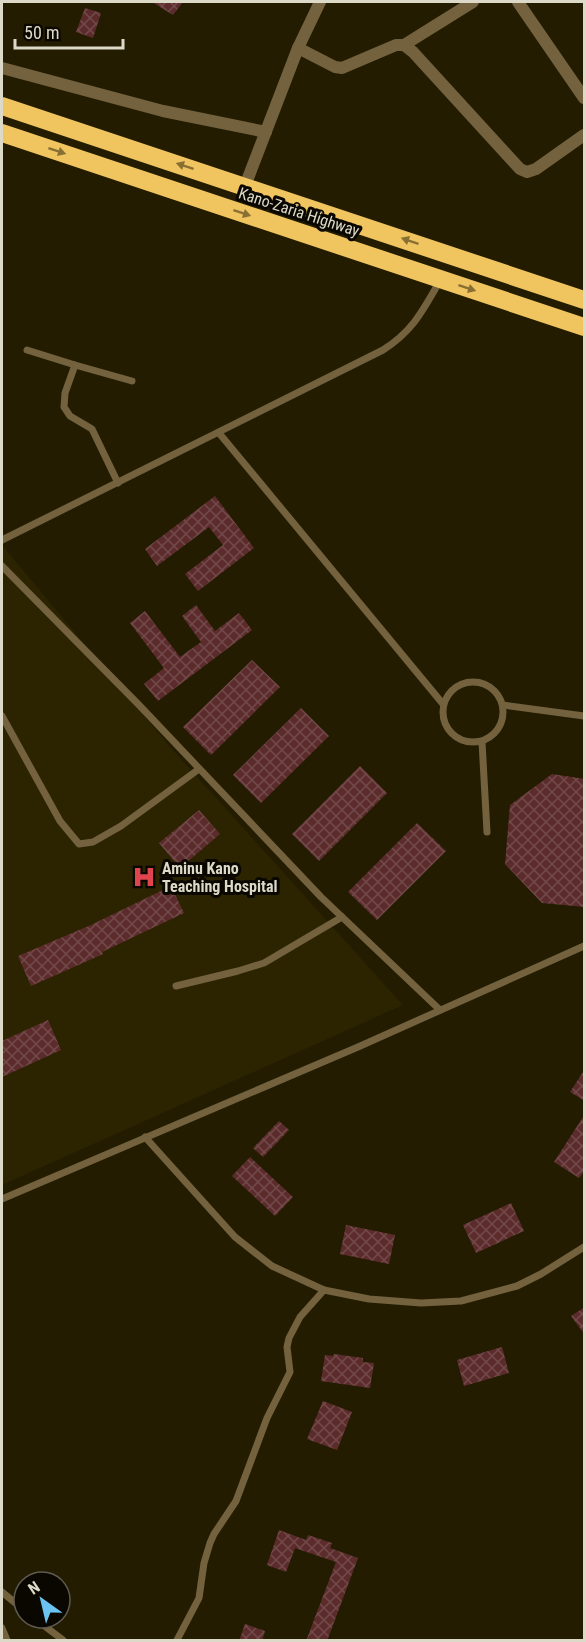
<svg xmlns="http://www.w3.org/2000/svg" width="586" height="1642" viewBox="0 0 586 1642" font-family="'Roboto Condensed',sans-serif">
<style>
.built{fill:#2c2300}
.building{fill:url(#building-cross-hatch)}
.lines{fill:none;stroke-linecap:round;stroke-linejoin:round}
.lane{stroke:#73623d;stroke-width:7}
.street{stroke:#73623d;stroke-width:12}
.highway{stroke:#f0c45e;stroke-width:18}
.oneway{fill:#886f34}
.labels{text-anchor:middle;dominant-baseline:central;stroke-width:6;stroke-linejoin:round;paint-order:stroke}
.street-label{font-size:16px;fill:#ddd9c8;stroke:#0a0701}
.poi-label{font-size:16px;font-weight:bold;fill:#ddd9c8;stroke:#0a0701;text-anchor:start}
</style>
<defs>
<pattern id="building-cross-hatch" width="8" height="8" patternUnits="userSpaceOnUse" patternTransform="scale(1.5)"><rect width="8" height="8" fill="#5c2c2d"/><path d="M0 0l8 8M0 8l8-8" fill="none" stroke="#734a4a"/></pattern>
</defs>
<rect width="100%" height="100%" fill="#231c00"/>
<!-- built -->
<polygon class="built" points="2,545 172,749 403,1005 2,1185"/>
<!-- building -->
<g class="building">
<polygon points="152,2 183,2 173,15"/>
<polygon points="85,8 101,13 93,38 76,32"/>
<polygon points="215,496 254,548 198,591 185,574 223,545 209,527 157,566 145,549"/>
<polygon points="196,605 215,631 239,613 252,630 158,701 144,684 164,668 130,623 145,611 180,657 201,642 182,616"/>
<polygon points="252,660 280,687 211,755 183,727"/>
<polygon points="301,708 329,736 261,803 233,775"/>
<polygon points="360,766 387,793 319,861 292,834"/>
<polygon points="552,774 585,779 585,907 542,903 505,864 510,805"/>
<polygon points="199,810 220,834 180,868 159,843"/>
<polygon points="417,823 446,851 377,920 348,892"/>
<polygon points="171,886 184,913 102,952 103,954 31,986 18,956 91,925"/>
<polygon points="48,1020 61,1050 2,1077 2,1041"/>
<polygon points="585,1069 585,1101 570,1092"/>
<polygon points="585,1114 585,1170 579,1178 554,1162"/>
<polygon points="279,1121 289,1130 263,1157 253,1148"/>
<polygon points="250,1157 293,1197 275,1216 232,1176"/>
<polygon points="511,1203 524,1231 476,1253 463,1225"/>
<polygon points="346,1225 395,1235 389,1264 340,1254"/>
<polygon points="585,1307 585,1335 571,1316"/>
<polygon points="502,1347 509,1373 464,1386 457,1360"/>
<polygon points="334,1354 363,1358 363,1362 374,1363 370,1388 321,1381 325,1355 333,1356"/>
<polygon points="323,1401 352,1412 337,1450 307,1439"/>
<polygon points="279,1530 306,1540 308,1535 332,1543 330,1548 358,1558 327,1641 306,1641 336,1562 295,1548 286,1572 267,1565"/>
<polygon points="245,1624 265,1631 262,1641 239,1641"/>
</g>
<g class="lines">
<!-- lane -->
<g class="lane">
<polyline points="27,350 75,365 65,393 64,407 70,416 92,429 118,483"/>
<polyline points="75,365 132,381"/>
<polyline points="219,433 443,704"/>
<path d="M2,540L383,350C414,330 423,310 441,279"/>
<polyline points="2,566 140,706 321,897 440,1010"/>
<circle cx="473" cy="712" r="30"/>
<polyline points="503,705 584,716"/>
<polyline points="2,716 60,821 79,844 93,842 121,826 199,769"/>
<polyline points="482,742 487,832"/>
<polyline points="176,986 238,971 264,963 342,917"/>
<polyline points="145,1137 235,1237 272,1266 324,1290 369,1299 421,1303 461,1301 517,1286 541,1274 584,1247"/>
<polyline points="2,1199 358,1047 584,946"/>
<polyline points="2,1592 24,1610"/>
<polyline points="34,1618 63,1640"/>
<polyline points="2,1628 7,1640"/>
<polyline points="177,1640 199,1598 204,1563 210,1543 214,1534 236,1501 267,1418 290,1372 287,1347 289,1338 300,1317 324,1290"/>
</g>
<!-- street -->
<g class="street">
<polyline points="518,2 584,98"/>
<polyline points="404,45 473,2"/>
<polyline points="298,48 335,67 342,68 396,45 404,45 413,52 520,169 527,172 536,169 584,135"/>
<polyline points="2,68 163,111 266,132"/>
<polyline points="245,186 298,48 320,2"/>
</g>
<!-- highway -->
<g class="highway">
<polyline points="2,106 584,300"/>
<polyline points="2,133 584,327"/>
</g>
</g>
<!-- one-way arrows -->
<defs><path id="oneway-solid" d="M-6-.8H1V-3.2L6.5 0L1 3.2V.8H-6Z" transform="scale(1.5)"/></defs>
<g class="oneway">
<use href="#oneway-solid" transform="translate(57 151) rotate(18)"/>
<use href="#oneway-solid" transform="translate(185 166) rotate(-162)"/>
<use href="#oneway-solid" transform="translate(242 213) rotate(18)"/>
<use href="#oneway-solid" transform="translate(410 241) rotate(-161)"/>
<use href="#oneway-solid" transform="translate(467 288) rotate(18)"/>
</g>
<!-- icons -->
<defs>
<g id="hospital-bare" transform="scale(1.8)"><path d="M-5-5h3v3.5h4V-5h3V5h-3V1.5h-4V5h-3Z" fill="#e0444e" stroke="#0a0701" stroke-width="2.5" paint-order="stroke"/></g>
</defs>
<g fill-rule="evenodd">
<use href="#hospital-bare" x="144" y="877"/>
</g>
<g class="labels">
<!-- street labels -->
<g class="street-label">
<text transform="translate(299 212) rotate(18)">Kano-Zaria Highway</text>
</g>
<!-- poi labels -->
<g class="poi-label">
<text x="162" y="868">Aminu Kano<tspan x="162" dy="18">Teaching Hospital</tspan></text>
</g>
</g>
<!-- border -->
<rect width="586" height="1642" fill="none" stroke="#ddd9c8" stroke-width="6"/>
<!-- north arrow -->
<g transform="translate(42 1600) rotate(326)"><circle r="28" fill="#0a0701" stroke="#5e5b51" stroke-width="1.5"/>
<path d="M0-4.5L10 22L0 15L-10 22Z" fill="#6bc3f2"/>
<text y="-9" font-size="16" font-weight="bold" text-anchor="middle" fill="#ddd9c8">N</text>
</g>
<!-- scale -->
<path d="M15 39v9h108v-9" fill="none" stroke="#ddd9c8" stroke-width="3"/>
<text x="24" y="39" font-size="18" fill="#ddd9c8" stroke="#0a0701" stroke-width="4.5" paint-order="stroke">50 m</text>
</svg>
